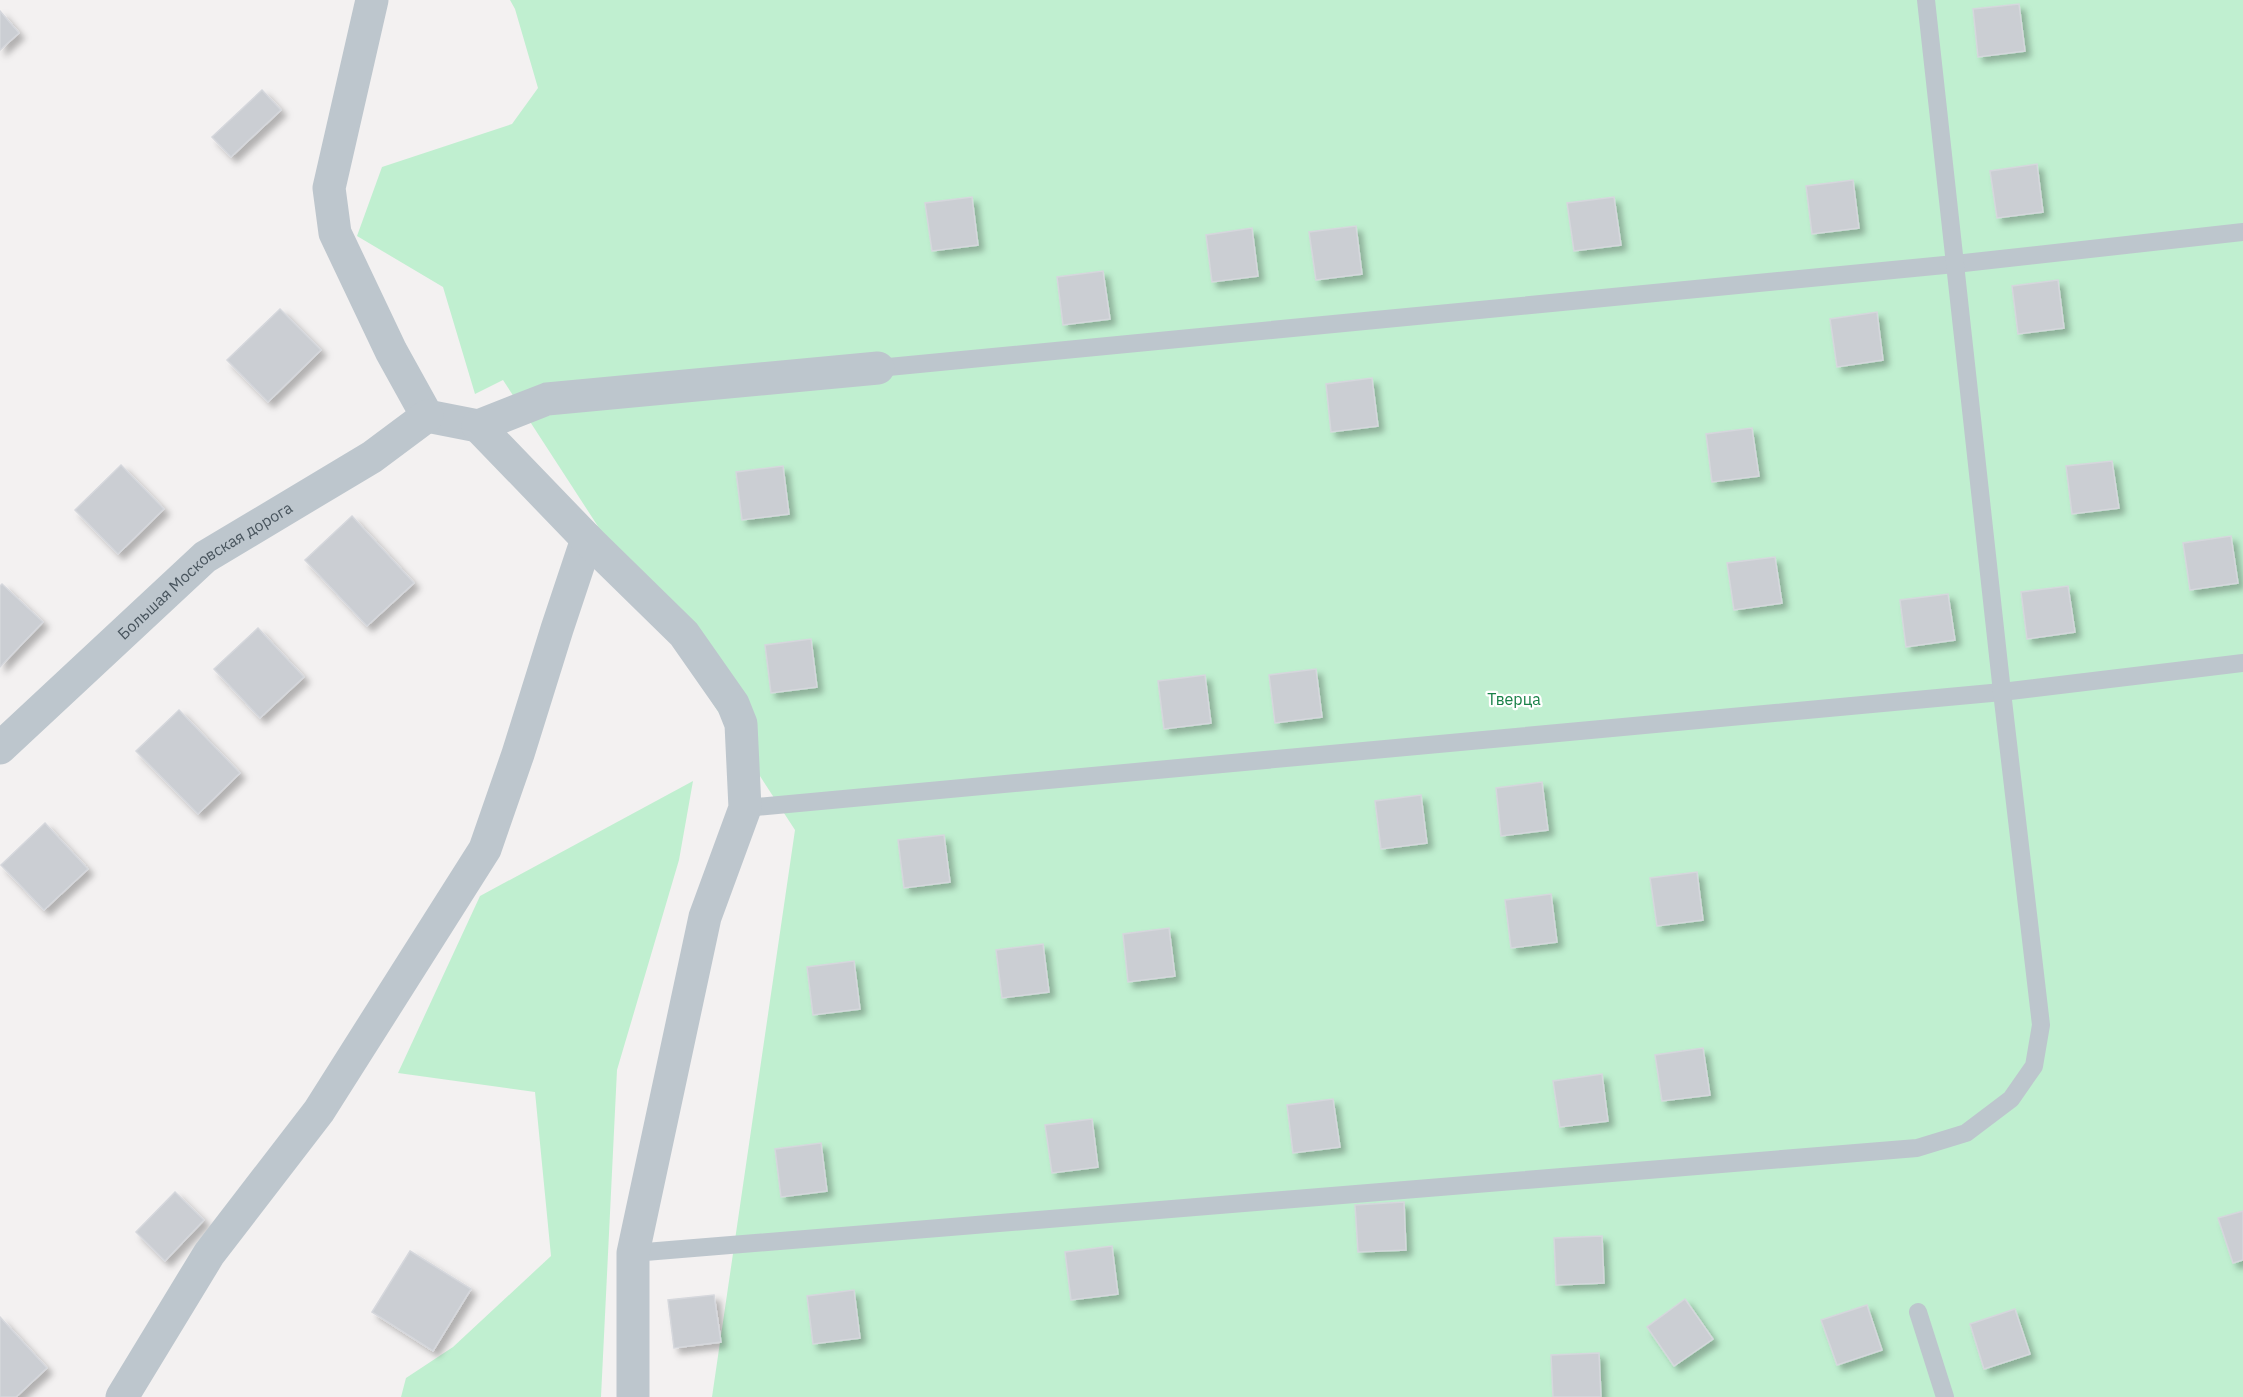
<svg xmlns="http://www.w3.org/2000/svg" width="2243" height="1397" viewBox="0 0 2243 1397" font-family="'IBM Plex Sans',sans-serif">
<style>
.green{fill:#c0efd0}
.building{fill:#cbced3;stroke:#d5d7dc;stroke-width:1.5;filter:url(#shadow)}
.lines{fill:none;stroke-linecap:round;stroke-linejoin:round}
.lane{stroke:#bdc6cd;stroke-width:18}
.street{stroke:#bdc6cd;stroke-width:33}
.labels{text-anchor:middle;dominant-baseline:central;stroke-width:4.5;stroke-linejoin:round;paint-order:stroke}
.street-label{font-size:16px;fill:#49555e;stroke:#fff}
.park-label{font-size:16px;fill:#188147;stroke:#fff}
</style>
<defs>
<filter id="shadow"><feDropShadow dx="5.5" dy="5.5" stdDeviation="3" flood-color="#0004"/></filter>
</defs>
<rect width="100%" height="100%" fill="#f3f1f1"/>
<!-- green -->
<g class="green">
<polygon points="510,0 2243,0 2243,1397 712,1397 795,830 503,380 475,394 443,287 357,236 382,167 512,124 538,88 515,9"/>
<polygon points="693,781 679,860 617,1070 601,1397 401,1397 406,1378 453,1347 551,1256 535,1092 398,1073 480,896"/>
</g>
<!-- building -->
<g class="building">
<polygon points="2019,4 2025,51 1978,57 1973,9"/>
<polygon points="0,11 19,33 0,50"/>
<polygon points="262,90 281,110 231,157 212,137"/>
<polygon points="2037,164 2043,212 1997,218 1990,171"/>
<polygon points="1853,180 1859,228 1812,234 1806,186"/>
<polygon points="972,197 978,245 932,251 925,203"/>
<polygon points="1614,197 1621,245 1574,251 1567,203"/>
<polygon points="1356,226 1362,274 1316,280 1309,232"/>
<polygon points="1252,228 1258,276 1212,282 1206,235"/>
<polygon points="1103,271 1110,319 1063,325 1057,277"/>
<polygon points="2058,280 2064,328 2018,334 2012,286"/>
<polygon points="280,309 321,350 268,402 227,360"/>
<polygon points="1877,312 1883,360 1837,367 1830,319"/>
<polygon points="1372,378 1378,426 1331,432 1326,384"/>
<polygon points="1752,428 1759,476 1712,482 1706,434"/>
<polygon points="2112,461 2119,508 2072,514 2066,466"/>
<polygon points="121,465 164,509 118,554 75,510"/>
<polygon points="783,466 789,514 742,520 736,472"/>
<polygon points="352,516 414,583 367,626 305,560"/>
<polygon points="2231,536 2238,583 2190,590 2183,543"/>
<polygon points="1775,557 1782,603 1734,610 1727,563"/>
<polygon points="2,584 43,622 0,667 0,586"/>
<polygon points="2068,586 2075,632 2027,639 2021,592"/>
<polygon points="1948,594 1955,640 1906,647 1900,600"/>
<polygon points="258,628 304,677 260,718 214,669"/>
<polygon points="811,639 817,687 771,693 765,645"/>
<polygon points="1316,669 1322,717 1275,723 1269,675"/>
<polygon points="1205,675 1211,723 1164,729 1158,681"/>
<polygon points="179,710 240,773 198,814 136,751"/>
<polygon points="1542,782 1548,830 1501,836 1496,788"/>
<polygon points="1421,795 1427,843 1381,849 1375,801"/>
<polygon points="45,823 88,869 44,910 1,865"/>
<polygon points="944,835 950,882 904,888 898,840"/>
<polygon points="1697,872 1703,920 1657,926 1650,878"/>
<polygon points="1551,894 1557,942 1511,948 1505,900"/>
<polygon points="1169,928 1175,976 1128,982 1123,934"/>
<polygon points="1043,944 1049,992 1002,998 996,950"/>
<polygon points="854,961 860,1009 813,1015 807,967"/>
<polygon points="1703,1048 1710,1095 1662,1101 1655,1055"/>
<polygon points="1602,1074 1608,1121 1560,1127 1553,1081"/>
<polygon points="1333,1099 1340,1147 1293,1153 1287,1105"/>
<polygon points="1092,1119 1098,1167 1052,1173 1045,1125"/>
<polygon points="821,1143 827,1191 781,1197 775,1149"/>
<polygon points="175,1192 204,1220 165,1261 136,1232"/>
<polygon points="1404,1202 1406,1250 1358,1252 1355,1205"/>
<polygon points="2243,1211 2243,1260 2233,1263 2218,1218"/>
<polygon points="1602,1236 1604,1283 1556,1285 1554,1238"/>
<polygon points="1112,1246 1118,1294 1071,1300 1065,1252"/>
<polygon points="410,1251 471,1289 433,1351 372,1312"/>
<polygon points="854,1290 860,1338 813,1344 807,1296"/>
<polygon points="714,1295 721,1342 674,1348 668,1300"/>
<polygon points="1685,1299 1713,1339 1674,1366 1647,1327"/>
<polygon points="1867,1305 1882,1350 1837,1365 1821,1320"/>
<polygon points="2015,1309 2030,1354 1984,1369 1970,1324"/>
<polygon points="0,1317 47,1368 16,1397 0,1397"/>
<polygon points="1599,1353 1601,1397 1553,1397 1551,1355"/>
</g>
<g class="lines">
<!-- lane -->
<g class="lane">
<polyline points="878,368 1955,264 2243,232"/>
<polyline points="745,808 2002,692 2243,663"/>
<polyline points="633,1253 1917,1148 1966,1133 2011,1099 2034,1066 2041,1025 2002,692 1926,0"/>
<polyline points="1918,1312 1945,1397"/>
</g>
<!-- street -->
<g class="street">
<polyline points="372,0 329,188 335,233 391,351 427,416 478,426"/>
<path id="s1" d="M0,748L205,557L372,457L427,416"/>
<polyline points="122,1397 209,1254 319,1111 485,849 518,754 557,629 587,539"/>
<polyline points="633,1397 633,1253 705,917 745,808 741,724 733,704 684,634 587,539 478,426 547,399 878,368"/>
</g>
</g>
<g class="labels">
<!-- street labels -->
<g class="street-label">
<text stroke="none"><textPath href="#s1" startOffset="272">Большая Московская дорога</textPath></text>
</g>
<!-- park labels -->
<g class="park-label">
<text x="1514" y="699">Тверца</text>
</g>
</g>
</svg>
